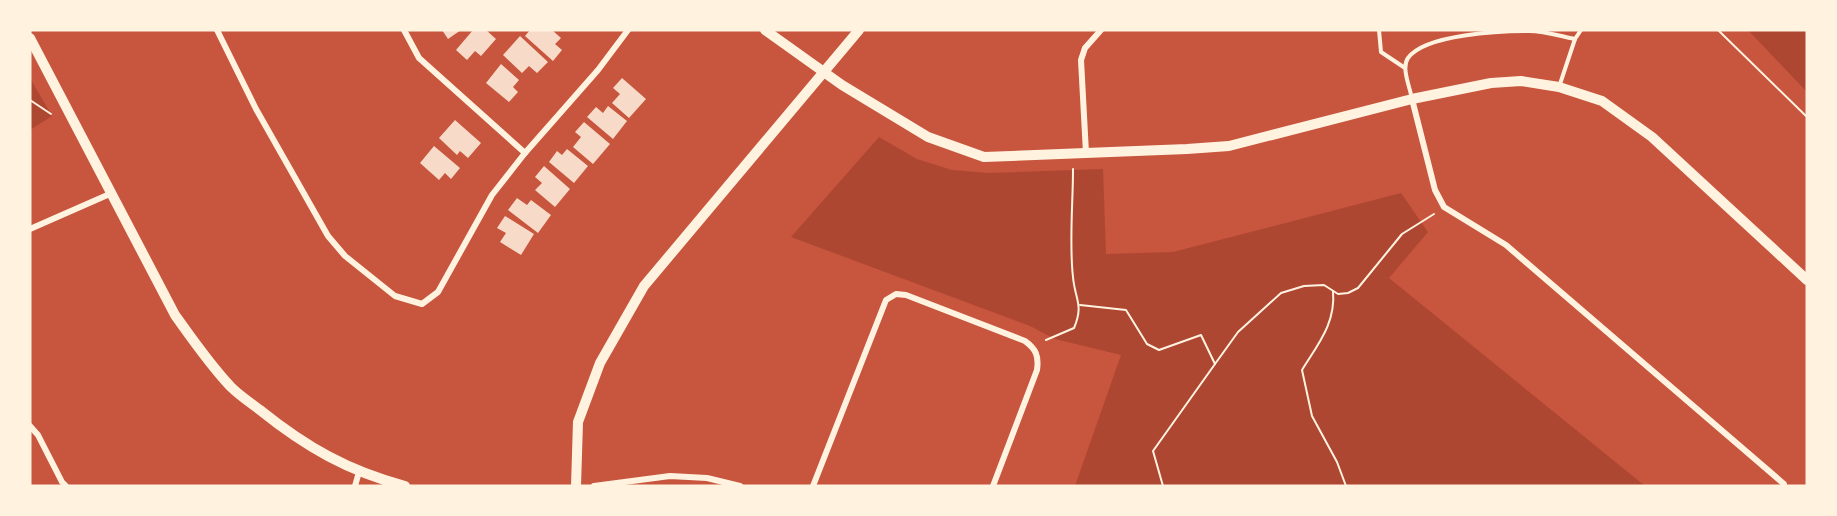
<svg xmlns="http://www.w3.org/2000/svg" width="1837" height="516" viewBox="0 0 1837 516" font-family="Montserrat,sans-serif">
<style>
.green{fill:#ae4732}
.building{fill:#f7dbc8}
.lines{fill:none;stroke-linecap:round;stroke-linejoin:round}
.path{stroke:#fff3e0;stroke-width:2}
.service{stroke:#fff3e0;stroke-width:4}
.minor{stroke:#fff3e0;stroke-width:6}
.tertiary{stroke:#fff3e0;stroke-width:10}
</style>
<rect width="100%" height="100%" fill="#c8553d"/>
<!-- green -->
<g class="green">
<polygon points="1748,30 1807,30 1807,92"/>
<polygon points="30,78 52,116 30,130"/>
<polygon points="879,137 917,159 952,170 988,173 1103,169 1106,254 1173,252 1401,193 1428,232 1389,278 1645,486 1075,486 1121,355 1055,339 1030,326 791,237"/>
</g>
<!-- building -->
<g class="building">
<polygon points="442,30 461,30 448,39"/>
<polygon points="473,30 486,30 496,39 481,56 475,51 467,60 456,50"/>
<polygon points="530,30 552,30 561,38 555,44 562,50 553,61 525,36"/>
<polygon points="520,36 548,62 537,73 529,66 522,73 503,55"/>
<polygon points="501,64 519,80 513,87 518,92 509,102 486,83"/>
<polygon points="622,78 646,99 629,118 612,103 620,94 613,88"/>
<polygon points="608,106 627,121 613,139 587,117 596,107 603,113"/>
<polygon points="455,120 481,143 468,158 460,151 457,155 439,138"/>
<polygon points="584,122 610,144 593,164 573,147 581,137 575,132"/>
<polygon points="434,146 460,168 451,179 445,173 439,180 420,163"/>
<polygon points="567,149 588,166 574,183 549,162 557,151 562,155"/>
<polygon points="544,166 570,189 555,207 535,190 542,183 535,177"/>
<polygon points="517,198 527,205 531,200 551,215 538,233 508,210"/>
<polygon points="505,216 534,234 521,255 500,242 506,233 497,228"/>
</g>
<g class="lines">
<!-- path -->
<g class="path">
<polyline points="1718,30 1807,117"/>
<polyline points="30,100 51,114"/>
<path d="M1333,291C1336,323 1318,344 1302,370L1312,416L1337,462L1346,486"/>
<polyline points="1080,305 1126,310 1147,344 1159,350 1201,335 1215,364 1238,332 1281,293 1304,286 1324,285 1338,294 1348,293 1358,288 1402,234 1434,214"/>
<path d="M1046,340L1074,328C1084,304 1075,300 1073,277C1069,243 1073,204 1073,169"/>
<polyline points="1163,486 1153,451 1215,364"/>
</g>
<!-- service -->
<g class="service">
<polyline points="1379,30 1381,52 1405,68"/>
<polyline points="1559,87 1575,39 1581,30"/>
<path d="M1412,99C1410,87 1401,68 1408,58C1425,34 1502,31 1529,31C1544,31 1560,36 1575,39"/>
</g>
<!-- minor -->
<g class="minor">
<polyline points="217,30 256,109 328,236 345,256 395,296 422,304 438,292 492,195 525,153 598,70 628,30"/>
<polyline points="404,30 419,58 525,153"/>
<polyline points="1412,99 1435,190 1444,207 1506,245 1784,484 1784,486"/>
<polyline points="1086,153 1081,60 1085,48 1101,30"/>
<polyline points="30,229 112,193"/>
<polyline points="30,426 38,435 62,482 66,486"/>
<polyline points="355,486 359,472"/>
<polyline points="594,486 670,476 707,478 740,486"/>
<path d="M813,486L886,300L896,294L906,295L1025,341C1036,349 1039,356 1037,370L993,486"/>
</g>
<!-- tertiary -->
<g class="tertiary">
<polyline points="765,30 842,85 928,137 984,157 1187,149 1229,146 1412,99 1491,83 1521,81 1559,87 1602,101 1652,137 1807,280"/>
<path d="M30,38L175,315C193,340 210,365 231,387C240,396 251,403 260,410C306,447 348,471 405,486"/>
<polyline points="576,486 578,422 600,363 644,286 859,30"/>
</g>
</g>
<!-- border -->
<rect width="1837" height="516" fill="none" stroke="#fff3e0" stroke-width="63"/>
</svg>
